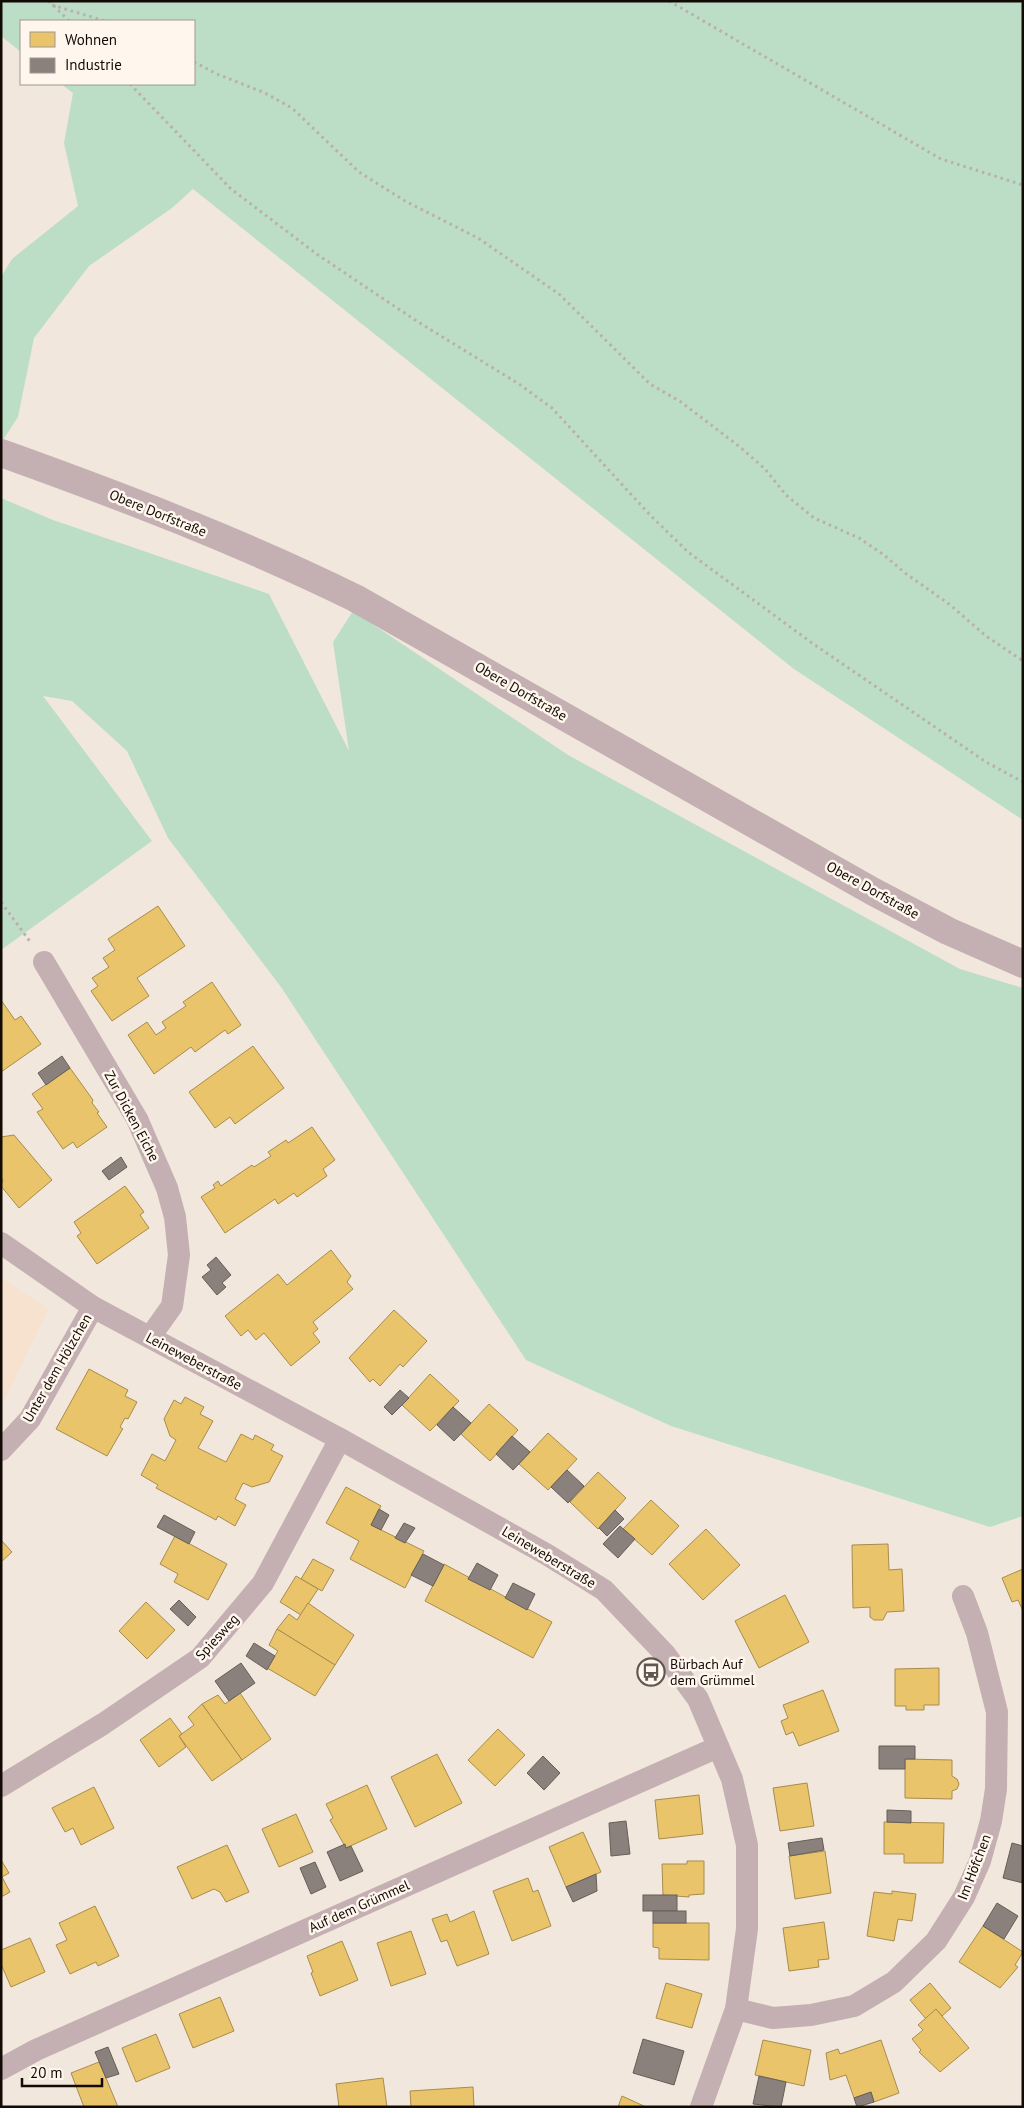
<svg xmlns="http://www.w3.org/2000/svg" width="1024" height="2108" viewBox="0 0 1024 2108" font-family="'PT Sans',sans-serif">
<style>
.built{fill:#f6e2ce}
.green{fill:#bcdec7}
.homes{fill:#e9c46a;stroke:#a88c4c}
.industry{fill:#8a817c;stroke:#665e58}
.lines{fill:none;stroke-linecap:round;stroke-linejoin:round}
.path{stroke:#bcaeac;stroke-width:3;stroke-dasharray:2.5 4;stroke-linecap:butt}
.minor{stroke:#c4afb2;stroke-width:22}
.tertiary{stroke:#c4afb2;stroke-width:28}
.labels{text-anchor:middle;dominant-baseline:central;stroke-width:5;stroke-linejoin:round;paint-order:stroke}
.street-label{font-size:14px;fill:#120b05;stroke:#fff6ee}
.poi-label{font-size:14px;fill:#120b05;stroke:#fff6ee;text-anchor:start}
</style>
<rect width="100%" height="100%" fill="#f2e7dc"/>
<!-- built -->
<polygon class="built" points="1,1278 48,1309 1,1407"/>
<!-- green -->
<g class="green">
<polygon points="1,1 1023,1 1023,820 794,669 193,189 172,208 89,266 34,338 18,417 1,443 1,277 12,259 78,206 64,143 73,93 61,84 194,84 194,21 21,21 21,52 1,36"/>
<polygon points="1,498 53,520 269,594 349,751 333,642 353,611 568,755 960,969 1023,988 1023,1516 990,1527 671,1426 526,1360 281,987 168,838 127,751 72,701 43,696 152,841 1,950"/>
</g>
<!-- homes -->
<g class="homes">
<polygon points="158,906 185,946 137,978 149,996 112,1021 91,991 98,986 92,978 109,967 103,958 115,950 108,939"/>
<polygon points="212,982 241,1025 228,1034 225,1030 195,1052 191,1047 154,1074 128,1035 147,1022 156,1035 166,1028 162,1022 186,1006 183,1002"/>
<polygon points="1,1000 15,1020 21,1016 41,1044 1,1072"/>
<polygon points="253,1046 284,1088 235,1124 230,1117 215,1128 189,1092"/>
<polygon points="70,1068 93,1100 92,1103 99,1112 97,1113 107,1127 77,1148 73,1142 63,1149 37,1112 43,1109 32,1094"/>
<polygon points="312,1127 335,1160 323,1169 327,1176 297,1197 294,1193 278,1204 275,1199 225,1233 201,1197 215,1188 213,1185 218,1181 221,1186 252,1165 254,1167 271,1156 268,1152 286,1140 288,1143"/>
<polygon points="14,1135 52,1180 19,1208 1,1186 3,1180 1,1178 1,1137"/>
<polygon points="125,1186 144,1212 140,1215 149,1228 97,1264 77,1236 81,1233 74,1222"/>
<polygon points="331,1250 351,1276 347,1282 353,1289 313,1322 318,1329 313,1333 320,1342 291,1366 264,1333 256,1340 248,1330 241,1336 225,1316 278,1274 287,1285"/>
<polygon points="394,1310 427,1341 403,1367 400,1364 380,1386 373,1379 370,1382 349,1358"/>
<polygon points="89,1369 128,1390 125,1396 137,1402 128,1419 125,1418 120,1427 123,1429 122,1430 107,1456 56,1429"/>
<polygon points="430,1374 459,1401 430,1431 402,1405"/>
<polygon points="185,1397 204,1407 200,1414 213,1421 198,1448 226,1462 241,1434 253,1440 255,1435 274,1445 271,1450 283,1456 269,1482 252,1487 243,1483 235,1499 246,1505 235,1526 218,1516 216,1520 156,1488 158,1485 141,1475 152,1454 165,1461 176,1440 170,1436 164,1419 174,1400 181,1404"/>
<polygon points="489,1404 518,1430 490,1461 461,1434"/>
<polygon points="548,1433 577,1459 548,1490 519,1464"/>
<polygon points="598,1472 626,1498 598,1529 570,1502"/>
<polygon points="346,1487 381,1506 371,1525 424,1551 405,1588 350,1559 359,1541 326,1523"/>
<polygon points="651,1500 679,1526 652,1555 623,1529"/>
<polygon points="706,1529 740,1565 703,1600 669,1564"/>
<polygon points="175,1536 227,1564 208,1600 174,1582 178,1574 160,1564"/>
<polygon points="1,1540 12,1552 1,1562"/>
<polygon points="888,1544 889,1570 902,1569 904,1611 887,1612 883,1620 874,1620 870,1617 870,1607 853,1608 852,1545"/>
<polygon points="313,1559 334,1570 322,1591 301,1579"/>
<polygon points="444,1564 552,1622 533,1658 425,1601"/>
<polygon points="1023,1569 1023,1611 1018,1600 1012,1602 1002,1578"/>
<polygon points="296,1576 318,1589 301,1615 280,1602"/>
<polygon points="785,1595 809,1642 759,1668 735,1621"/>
<polygon points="146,1602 175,1630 147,1659 119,1631"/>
<polygon points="308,1603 354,1635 335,1665 277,1629 289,1614 297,1620"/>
<polygon points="277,1629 335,1665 315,1696 267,1668 278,1651 269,1645"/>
<polygon points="939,1668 939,1705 924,1705 924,1710 906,1710 906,1706 895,1706 895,1669"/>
<polygon points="823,1690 839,1731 799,1746 793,1732 786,1735 781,1721 788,1718 783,1705"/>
<polygon points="240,1693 271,1739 242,1760 202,1704 218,1695 225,1704"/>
<polygon points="202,1704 242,1760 212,1781 179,1736 194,1725 188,1717"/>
<polygon points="170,1718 182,1734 179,1736 186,1747 159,1767 140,1740"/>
<polygon points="498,1729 525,1755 495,1786 468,1760"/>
<polygon points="437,1754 462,1803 415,1827 391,1777"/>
<polygon points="905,1759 952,1760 952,1776 957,1779 959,1784 957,1789 952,1791 952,1799 905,1798"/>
<polygon points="807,1783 814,1826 780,1831 773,1788"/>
<polygon points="367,1785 387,1829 346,1848 330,1820 333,1818 326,1804"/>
<polygon points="94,1787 114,1828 81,1845 73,1828 65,1832 52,1808"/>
<polygon points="699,1795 703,1834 659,1839 655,1800"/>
<polygon points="296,1814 313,1852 279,1867 262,1829"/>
<polygon points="884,1822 944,1823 943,1863 904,1863 904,1854 884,1854"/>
<polygon points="583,1832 601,1872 566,1887 549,1847"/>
<polygon points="227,1845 249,1892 226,1902 220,1892 214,1889 192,1899 177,1867"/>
<polygon points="825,1851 831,1893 795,1899 789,1856"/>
<polygon points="1,1860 9,1873 2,1877 10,1892 1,1897"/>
<polygon points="687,1861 704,1861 704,1894 689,1895 689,1897 663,1895 662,1864 687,1864"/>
<polygon points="528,1878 533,1892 538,1890 551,1926 512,1941 493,1891"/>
<polygon points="892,1891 916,1894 912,1921 898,1919 894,1941 867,1936 874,1892 892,1894"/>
<polygon points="95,1906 119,1956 98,1966 96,1962 70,1974 56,1945 67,1940 59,1923"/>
<polygon points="474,1911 489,1954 457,1966 447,1940 441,1942 432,1919 447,1914 450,1922"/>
<polygon points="824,1922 829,1959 818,1960 819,1967 789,1971 783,1928"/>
<polygon points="653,1923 709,1923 709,1960 659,1959 659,1948 653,1947"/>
<polygon points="983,1926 1023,1952 1015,1965 1018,1967 1000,1988 959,1962"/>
<polygon points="411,1931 426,1974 391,1986 377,1943"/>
<polygon points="30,1938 45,1972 11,1987 1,1964 1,1950"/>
<polygon points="342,1941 358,1980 320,1996 311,1973 313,1972 307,1956"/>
<polygon points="666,1983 702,1994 692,2028 656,2018"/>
<polygon points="930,1983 951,2008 942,2016 936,2009 926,2019 910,2000"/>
<polygon points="220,1997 234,2031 193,2048 179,2014"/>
<polygon points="936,2009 969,2048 940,2072 919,2052 921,2050 912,2039 923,2030 918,2025"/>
<polygon points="156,2034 170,2068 136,2082 122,2048"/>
<polygon points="763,2040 811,2050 804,2086 755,2075"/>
<polygon points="881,2040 899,2093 874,2102 871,2092 854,2098 846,2075 830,2080 826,2053 838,2049 840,2054"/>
<polygon points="99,2062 106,2078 118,2107 84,2107 71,2073"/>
<polygon points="383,2078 387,2107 339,2107 336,2084"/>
<polygon points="473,2087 474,2107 411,2107 410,2091"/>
<polygon points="622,2096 646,2107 618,2107"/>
</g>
<!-- industry -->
<g class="industry">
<polygon points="62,1056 70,1068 46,1085 38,1073"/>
<polygon points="121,1157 127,1167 109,1180 102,1171"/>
<polygon points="216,1257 231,1275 222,1283 226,1287 217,1295 202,1277 211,1270 207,1265"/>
<polygon points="400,1390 409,1398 392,1415 384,1407"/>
<polygon points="453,1407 471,1423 454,1441 437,1425"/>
<polygon points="512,1436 530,1452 513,1470 496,1454"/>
<polygon points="567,1470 584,1486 568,1503 551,1487"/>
<polygon points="379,1509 389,1515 381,1530 371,1525"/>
<polygon points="615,1510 624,1519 607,1536 599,1528"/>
<polygon points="164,1515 195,1532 189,1544 157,1527"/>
<polygon points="404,1523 415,1528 405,1543 395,1538"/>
<polygon points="620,1526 635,1539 618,1558 603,1544"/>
<polygon points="423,1554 444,1565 433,1586 411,1575"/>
<polygon points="477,1563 498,1575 490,1590 468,1579"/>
<polygon points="513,1583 535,1594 527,1610 505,1598"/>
<polygon points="179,1600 196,1617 188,1626 170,1609"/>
<polygon points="254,1643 275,1656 267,1670 246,1656"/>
<polygon points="241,1663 255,1683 229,1701 215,1681"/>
<polygon points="879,1746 915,1746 915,1759 905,1759 905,1769 879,1769"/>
<polygon points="543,1756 560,1773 544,1790 527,1773"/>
<polygon points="887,1810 911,1811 911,1823 887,1822"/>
<polygon points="626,1821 630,1854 611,1856 609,1823"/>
<polygon points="822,1838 824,1850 790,1856 788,1843"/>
<polygon points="1012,1843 1023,1846 1023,1883 1003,1878"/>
<polygon points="345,1844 346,1848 351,1846 363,1871 340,1881 327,1852"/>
<polygon points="315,1862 326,1887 311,1894 300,1868"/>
<polygon points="596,1874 597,1891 573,1902 566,1887"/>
<rect x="643" y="1895" width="34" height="16"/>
<polygon points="997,1903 1018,1916 1004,1939 983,1926"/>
<rect x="653" y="1911" width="33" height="12"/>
<polygon points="643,2039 684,2051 674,2085 633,2073"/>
<polygon points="108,2047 119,2074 106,2078 95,2052"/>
<polygon points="759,2076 786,2082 781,2107 753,2104"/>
<polygon points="871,2092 874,2102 857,2107 854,2098"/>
</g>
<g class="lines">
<!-- path -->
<g class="path">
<polyline points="49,1 69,21"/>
<polyline points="669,1 941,159 1023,185"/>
<polyline points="52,5 105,21"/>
<polyline points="194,62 217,74 265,93 292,108 359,172 405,201 478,238 559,294 650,384 681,402 740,447 765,469 786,495 814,518 859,538 884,555 905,573 949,604 986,636 1023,661"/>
<polyline points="130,84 231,189 318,255 415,320 519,384 552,408 650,515 688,552 812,643 986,762 1023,782"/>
<polyline points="1,902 31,943"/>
</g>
<!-- minor -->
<g class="minor">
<polyline points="44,962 137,1119 167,1188 175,1217 179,1255 172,1306 150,1337"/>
<polyline points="1,1243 93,1307 340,1439 546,1554 604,1590 665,1654 698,1699 732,1779 747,1845 747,1929 736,2009 701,2107"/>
<polyline points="1,1450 30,1419 93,1307"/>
<polyline points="1,1786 103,1724 200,1658 263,1583 340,1439"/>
<polyline points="736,2009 773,2018 811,2015 854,2006 894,1982 936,1941 964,1897 980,1861 991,1821 996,1789 997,1712 977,1633 963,1596"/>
<polyline points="1,2069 36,2050 718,1747"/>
</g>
<!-- tertiary -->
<path class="tertiary" d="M1,453C121,496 241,542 355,598L872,891L948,931L1023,964"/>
</g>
<!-- icons -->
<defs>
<g id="bus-ring" transform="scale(1.4375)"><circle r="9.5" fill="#fff6ee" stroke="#605850" stroke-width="1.5"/><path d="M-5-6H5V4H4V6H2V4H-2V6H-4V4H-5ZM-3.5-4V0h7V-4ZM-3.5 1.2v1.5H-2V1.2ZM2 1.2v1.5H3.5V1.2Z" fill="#605850"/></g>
</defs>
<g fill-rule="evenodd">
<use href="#bus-ring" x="651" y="1672"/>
</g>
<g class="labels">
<!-- street labels -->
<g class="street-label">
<text transform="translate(158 513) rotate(22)">Obere Dorfstraße</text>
<text transform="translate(521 691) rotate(30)">Obere Dorfstraße</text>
<text transform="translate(873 890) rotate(29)">Obere Dorfstraße</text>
<text transform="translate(132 1116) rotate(62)">Zur Dicken Eiche</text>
<text transform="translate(194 1361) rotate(28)">Leineweberstraße</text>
<text transform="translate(57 1368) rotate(-60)">Unter dem Hölzchen</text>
<text transform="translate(549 1557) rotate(31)">Leineweberstraße</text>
<text transform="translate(217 1637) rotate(-48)">Spiesweg</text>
<text transform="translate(974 1867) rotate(-69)">Im Höfchen</text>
<text transform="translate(359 1906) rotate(-24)">Auf dem Grümmel</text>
</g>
<!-- poi labels -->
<g class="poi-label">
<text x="670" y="1664">Bürbach Auf<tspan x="670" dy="16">dem Grümmel</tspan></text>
</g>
</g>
<!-- border -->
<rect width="1024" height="2108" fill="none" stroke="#120b05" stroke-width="5"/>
<!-- legend -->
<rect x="20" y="20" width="175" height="65" fill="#fff6ee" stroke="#a09891"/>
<rect x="30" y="32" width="25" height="15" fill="#e9c46a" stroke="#a09891"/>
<text x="65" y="45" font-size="15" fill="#120b05">Wohnen</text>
<rect x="30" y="58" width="25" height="15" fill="#8a817c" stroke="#a09891"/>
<text x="65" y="70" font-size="15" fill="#120b05">Industrie</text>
<!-- scale -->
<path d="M22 2078v8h80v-8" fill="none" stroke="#120b05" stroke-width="2.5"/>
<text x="30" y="2078" font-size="15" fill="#120b05" stroke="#fff6ee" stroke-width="4" paint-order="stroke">20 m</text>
</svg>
